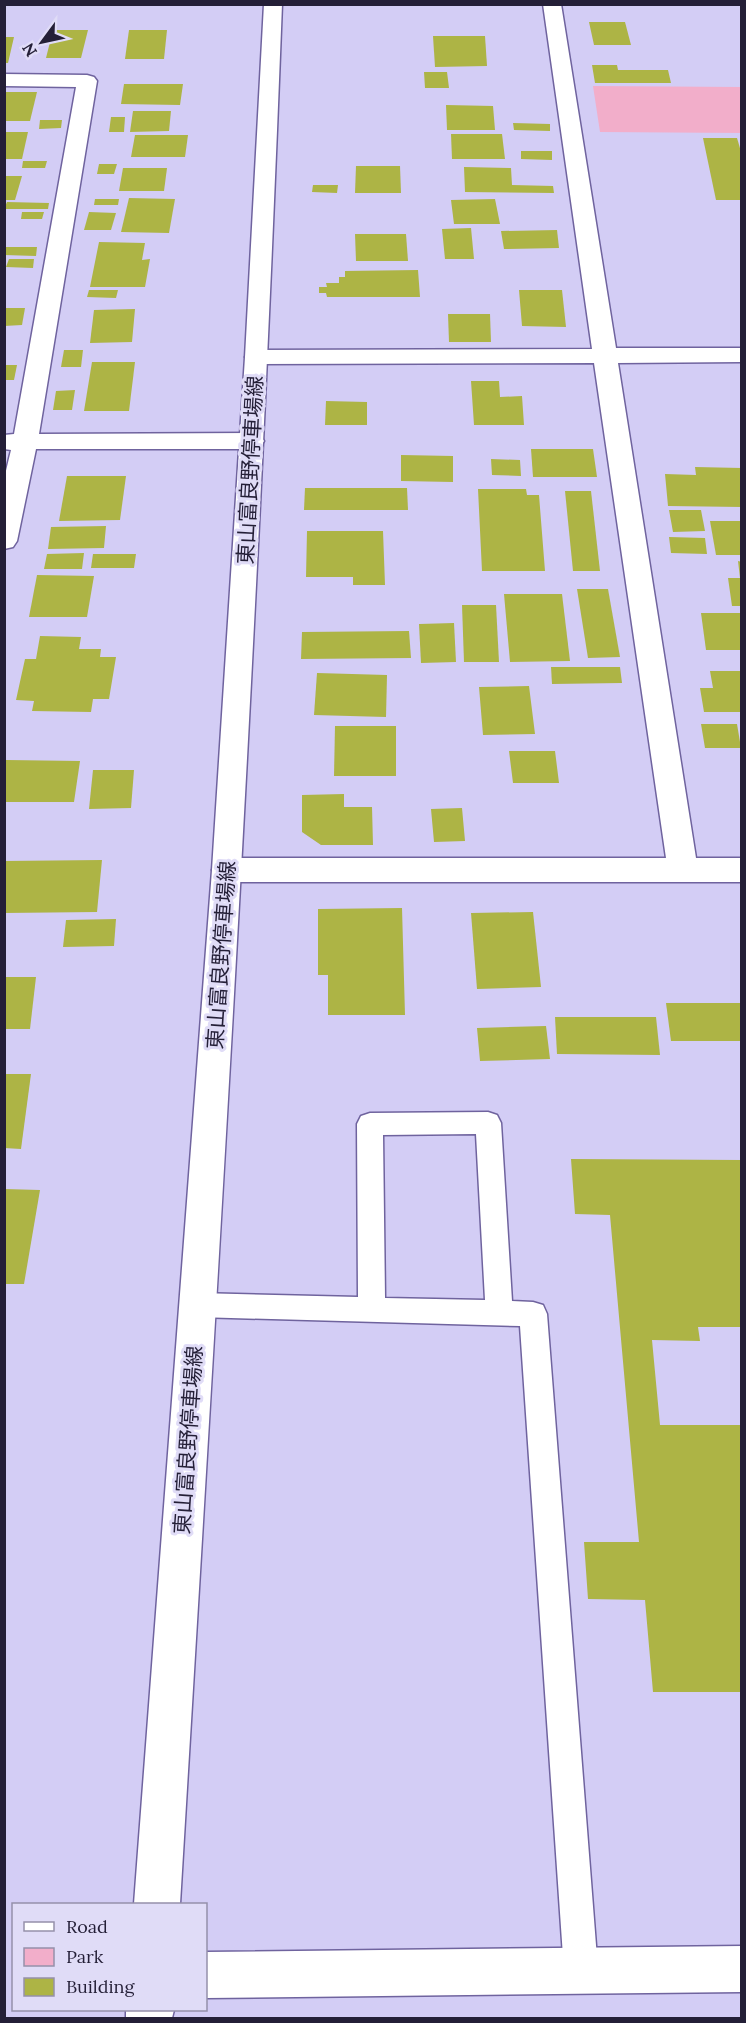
<svg xmlns="http://www.w3.org/2000/svg" width="746" height="2023" viewBox="0 0 746 2023" font-family="Lora,'Noto Sans JP',serif">
<style>
.green{fill:#f2aeca}
.building{fill:#adb445}
.lines{fill:none;stroke-linecap:round;stroke-linejoin:round}
.lane-casing{stroke:#6f639e;stroke-width:3}
.street-casing{stroke:#6f639e;stroke-width:3}
.secondary-casing{stroke:#6f639e;stroke-width:3}
.lane{fill:#fff;fill-rule:evenodd}
.street{fill:#fff;fill-rule:evenodd}
.secondary{fill:#fff;fill-rule:evenodd}
.labels{text-anchor:middle;dominant-baseline:central;stroke-width:6;stroke-linejoin:round;paint-order:stroke}
.street-label{font-size:21px;fill:#241f37;stroke:#e0dcf7}
</style>
<rect width="100%" height="100%" fill="#d3cdf5"/>
<!-- green -->
<polygon class="green" points="593,86 741,87 741,133 600,132"/>
<!-- building -->
<g class="building">
<polygon points="589,22 625,22 631,45 594,45"/>
<polygon points="53,30 88,30 81,58 46,58"/>
<polygon points="129,30 167,30 164,59 125,59"/>
<polygon points="433,36 485,36 487,66 435,67"/>
<polygon points="4,37 14,37 8,63 4,63"/>
<polygon points="592,65 617,65 618,70 668,70 671,83 595,83"/>
<polygon points="424,72 447,72 449,88 425,88"/>
<polygon points="124,84 183,84 180,105 121,104"/>
<polygon points="4,92 37,92 30,121 4,121"/>
<polygon points="446,105 493,106 495,130 447,130"/>
<polygon points="133,111 171,111 169,131 130,132"/>
<polygon points="111,117 125,117 124,132 109,132"/>
<polygon points="40,120 62,120 61,128 39,129"/>
<polygon points="513,123 550,124 550,131 514,130"/>
<polygon points="4,132 28,132 22,159 4,159"/>
<polygon points="451,134 502,134 505,159 452,159"/>
<polygon points="135,135 188,135 185,157 131,157"/>
<polygon points="703,138 737,138 742,155 742,200 716,200"/>
<polygon points="521,151 552,151 552,160 521,159"/>
<polygon points="23,161 47,161 45,168 22,168"/>
<polygon points="99,164 117,164 114,174 97,174"/>
<polygon points="356,166 400,166 401,193 355,193"/>
<polygon points="464,167 511,168 512,185 553,186 554,193 465,192"/>
<polygon points="123,168 167,168 164,191 119,191"/>
<polygon points="4,176 22,176 15,200 4,200"/>
<polygon points="313,185 338,185 337,193 312,192"/>
<polygon points="129,198 175,199 169,233 121,232"/>
<polygon points="95,199 119,199 118,205 94,205"/>
<polygon points="495,199 500,224 454,224 451,200"/>
<polygon points="7,202 49,203 48,209 4,209"/>
<polygon points="22,212 44,212 42,219 21,219"/>
<polygon points="89,212 116,213 111,230 84,230"/>
<polygon points="471,228 474,259 445,259 442,229"/>
<polygon points="557,230 559,248 504,249 501,231"/>
<polygon points="355,234 406,234 408,261 356,261"/>
<polygon points="99,242 145,243 142,260 150,259 145,287 90,287"/>
<polygon points="4,247 37,247 36,256 4,255"/>
<polygon points="9,259 34,259 33,268 6,267"/>
<polygon points="418,270 420,297 327,297 326,293 319,293 319,287 327,287 326,283 339,283 339,277 345,277 345,271"/>
<polygon points="89,290 118,290 116,298 87,297"/>
<polygon points="519,290 562,290 566,327 522,326"/>
<polygon points="4,308 25,308 22,325 4,326"/>
<polygon points="135,309 132,342 90,343 94,310"/>
<polygon points="448,314 490,314 491,342 449,342"/>
<polygon points="64,350 83,350 81,367 61,367"/>
<polygon points="92,362 135,362 129,411 84,411"/>
<polygon points="4,365 17,365 14,380 4,380"/>
<polygon points="471,381 499,381 500,397 522,396 524,425 474,425"/>
<polygon points="75,390 72,410 53,410 56,391"/>
<polygon points="326,401 367,402 367,425 325,425"/>
<polygon points="531,449 593,449 597,477 533,477"/>
<polygon points="401,455 453,456 453,482 401,481"/>
<polygon points="491,459 520,460 521,476 492,475"/>
<polygon points="695,467 742,468 742,507 668,506 665,474 696,475"/>
<polygon points="67,476 126,476 120,520 59,521"/>
<polygon points="305,488 407,488 408,510 304,510"/>
<polygon points="478,489 526,489 527,495 539,495 545,571 482,571"/>
<polygon points="565,491 591,491 600,571 573,571"/>
<polygon points="669,510 701,510 705,531 673,532"/>
<polygon points="710,521 742,521 742,555 716,555"/>
<polygon points="106,526 104,548 48,549 51,527"/>
<polygon points="307,531 383,531 385,585 353,585 353,577 306,577"/>
<polygon points="669,537 705,538 707,554 671,553"/>
<polygon points="84,553 82,569 44,569 47,554"/>
<polygon points="93,554 136,554 134,568 91,568"/>
<polygon points="738,561 742,562 742,606 732,606 728,578 740,578"/>
<polygon points="37,575 94,576 87,617 29,617"/>
<polygon points="577,589 608,589 620,657 588,658"/>
<polygon points="504,594 562,594 570,661 510,662"/>
<polygon points="462,605 496,605 499,662 464,662"/>
<polygon points="701,613 742,613 742,650 706,650"/>
<polygon points="454,623 456,662 421,663 419,624"/>
<polygon points="409,631 411,658 301,659 302,632"/>
<polygon points="40,636 81,637 79,649 101,649 100,657 116,657 109,699 93,699 91,712 32,711 34,701 16,700 25,659 36,659"/>
<polygon points="551,667 620,667 622,683 552,684"/>
<polygon points="710,671 742,671 742,712 704,712 700,688 713,688"/>
<polygon points="317,673 387,675 386,717 314,715"/>
<polygon points="529,686 535,734 483,735 479,687"/>
<polygon points="701,724 737,724 741,748 705,748"/>
<polygon points="335,726 396,726 396,776 334,776"/>
<polygon points="509,751 555,751 559,783 513,783"/>
<polygon points="6,760 80,761 74,802 4,802"/>
<polygon points="93,770 134,770 131,808 89,809"/>
<polygon points="344,794 344,807 372,807 373,845 321,845 302,832 302,795"/>
<polygon points="462,808 465,841 434,842 431,809"/>
<polygon points="102,860 97,912 4,913 4,861"/>
<polygon points="402,908 405,1015 328,1015 328,975 318,975 318,909"/>
<polygon points="533,912 541,987 477,989 471,913"/>
<polygon points="116,919 114,946 63,947 66,920"/>
<polygon points="4,977 36,977 30,1029 4,1029"/>
<polygon points="666,1003 742,1003 742,1041 671,1041"/>
<polygon points="555,1017 656,1017 660,1055 557,1054"/>
<polygon points="546,1026 550,1059 480,1061 477,1028"/>
<polygon points="4,1074 31,1074 21,1149 4,1148"/>
<polygon points="571,1159 742,1160 742,1327 698,1327 700,1341 652,1340 660,1425 742,1425 742,1692 653,1692 645,1600 588,1599 584,1542 639,1542 610,1215 575,1214"/>
<polygon points="4,1189 40,1190 24,1284 4,1284"/>
</g>
<g class="lines">
<!-- lane casing -->
<g class="lane-casing">
<path id="lane" d="M488,1112L497,1115L501,1123L512,1301L533,1302L543,1305L547,1314L598,1971L593,1983L581,1988L569,1983L564,1971L520,1326L197,1317L187,1314L183,1305L187,1296L197,1293L358,1297L357,1124L361,1116L370,1113ZM476,1134L485,1300L385,1298L383,1135Z"/>
</g>
<!-- street casing -->
<g class="street-casing">
<g id="street">
<polygon points="543,4 561,4 616,348 742,348 742,362 618,363 696,858 742,858 742,882 227,882 216,878 212,870 216,862 227,858 666,858 594,363 257,364 249,362 245,357 249,352 257,350 592,349"/>
<polygon points="4,74 87,75 94,77 97,81 39,434 252,433 261,436 264,441 261,446 252,449 36,449 17,541 13,547 4,549 4,479 11,450 4,449 4,435 14,434 76,87 4,86"/>
<polygon points="742,1946 742,1992 206,1998 206,1952"/>
</g>
</g>
<!-- secondary casing -->
<g class="secondary-casing">
<g id="secondary">
<path d="M264,4H282C258,638 218,1271 180,1904H134L212,870L245,357Z"/>
<polygon points="126,2010 174,2010 172,2018 126,2018"/>
</g>
</g>
<!-- lane -->
<use href="#lane" class="lane"/>
<!-- street -->
<use href="#street" class="street"/>
<!-- secondary -->
<use href="#secondary" class="secondary"/>
</g>
<g class="labels">
<!-- street labels -->
<g class="street-label">
<text transform="translate(250 470) rotate(-87)">東山富良野停車場線</text>
<text transform="translate(221 955) rotate(-86)">東山富良野停車場線</text>
<text transform="translate(188 1440) rotate(-86)">東山富良野停車場線</text>
</g>
</g>
<!-- border -->
<rect width="746" height="2023" fill="none" stroke="#241f37" stroke-width="12"/>
<!-- legend -->
<rect x="12" y="1903" width="195" height="108" fill="#e0dcf7" stroke="#9590aa" stroke-width="1.5"/>
<rect x="24" y="1922" width="30" height="9" fill="#ffffff" stroke="#9590aa" stroke-width="1.5"/>
<text x="66" y="1933" font-size="18" fill="#241f37">Road</text>
<rect x="24" y="1948" width="30" height="18" fill="#f2aeca" stroke="#9590aa" stroke-width="1.5"/>
<text x="66" y="1963" font-size="18" fill="#241f37">Park</text>
<rect x="24" y="1978" width="30" height="18" fill="#adb445" stroke="#9590aa" stroke-width="1.5"/>
<text x="66" y="1993" font-size="18" fill="#241f37">Building</text>
<!-- north arrow -->
<g transform="translate(42 42) rotate(237)" stroke="#e0dcf7" stroke-width="4.5" paint-order="stroke">
<path d="M0-4.5L10 22L0 15L-10 22Z" fill="#241f37"/>
<text y="-9" font-size="16" font-weight="bold" text-anchor="middle" fill="#241f37">N</text>
</g>
</svg>
